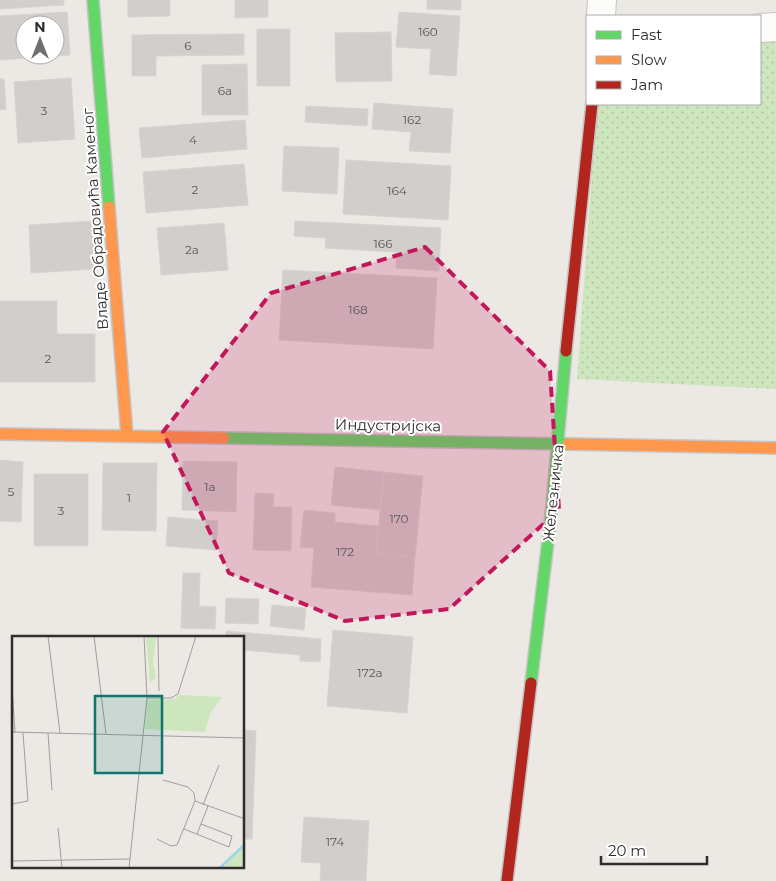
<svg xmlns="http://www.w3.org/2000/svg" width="776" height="881" viewBox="0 0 776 881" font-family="Montserrat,sans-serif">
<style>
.grass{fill:url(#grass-dots)}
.building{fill:#d1cecb;stroke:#d7d4d0;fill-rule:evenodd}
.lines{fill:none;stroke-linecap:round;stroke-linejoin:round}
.street-casing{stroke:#c5c4c5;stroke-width:30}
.fast-casing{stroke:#c5c4c5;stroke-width:14}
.slow-casing{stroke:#c5c4c5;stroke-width:14}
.jam-casing{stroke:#c5c4c5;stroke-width:14}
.street{stroke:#fcfcfb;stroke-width:28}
.fast{stroke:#63d668;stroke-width:11}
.slow{stroke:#ff974d;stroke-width:11}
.jam{stroke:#b3261e;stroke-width:11}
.marked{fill:#c2185b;fill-opacity:0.2;stroke:#c2185b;stroke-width:4;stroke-dasharray:10 6;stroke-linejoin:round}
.labels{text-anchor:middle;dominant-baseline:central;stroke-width:4;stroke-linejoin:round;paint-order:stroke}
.number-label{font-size:12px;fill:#585857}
.street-label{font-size:15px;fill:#2e2e2e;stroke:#fff}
.inset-river{fill:none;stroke:#99d6ec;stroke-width:2.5}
.inset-road{fill:none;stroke:#a09e9b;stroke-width:1}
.view{fill:#0f766e;fill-opacity:0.15;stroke:#0f766e;stroke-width:2.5}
.inset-edge{fill:none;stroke:#2e2e2e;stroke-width:2.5}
</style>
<defs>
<pattern id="grass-dots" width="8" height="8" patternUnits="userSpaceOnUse" patternTransform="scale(1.25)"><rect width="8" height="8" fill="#cee6be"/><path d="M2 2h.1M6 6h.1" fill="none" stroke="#b1c6a4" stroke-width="1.8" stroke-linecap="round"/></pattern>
</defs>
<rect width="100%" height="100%" fill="#ece8e4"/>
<!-- grass -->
<polygon class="grass" points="760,38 776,38 776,389 577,379 597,104 760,104"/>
<!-- building -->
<g class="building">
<polygon points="0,0 64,0 64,5 0,9"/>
<polygon points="128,0 170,0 170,16 128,17"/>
<polygon points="235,0 268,0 268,17 235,18"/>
<polygon points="427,0 461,0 461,10 427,9"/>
<path d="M67,12L70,55L0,60V16ZM25,25H55V55H25Z"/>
<polygon points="399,12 460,16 456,76 429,74 431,49 396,47"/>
<rect x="257" y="29" width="33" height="57"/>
<polygon points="391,32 392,81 336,82 335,33"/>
<polygon points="244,34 244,55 156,56 156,76 132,76 132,35"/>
<polygon points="247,64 248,115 202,115 202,65"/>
<polygon points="71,78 75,139 18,143 14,82"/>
<polygon points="0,79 4,79 6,109 0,110"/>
<polygon points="374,103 453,109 450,153 409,151 411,132 372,129"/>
<polygon points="306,106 368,109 367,126 305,122"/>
<polygon points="245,120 247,149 142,158 139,128"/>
<polygon points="284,146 339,148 337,194 282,191"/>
<polygon points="346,160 451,166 448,220 343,214"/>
<polygon points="244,164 248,205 146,213 143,172"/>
<polygon points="92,221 95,269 31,273 29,225"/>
<polygon points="295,221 441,228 439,271 396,268 396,252 325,248 326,238 294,236"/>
<polygon points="224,223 228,270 161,275 157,228"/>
<polygon points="283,270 437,278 433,349 279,340"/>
<polygon points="0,301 57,301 57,334 95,334 95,382 0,382"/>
<polygon points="0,460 23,462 21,522 0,521"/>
<polygon points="183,461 237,462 236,512 182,510"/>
<polygon points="103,463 157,463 156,531 102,530"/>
<polygon points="335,467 384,472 380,510 331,505"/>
<polygon points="384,472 423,476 415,557 376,553"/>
<rect x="34" y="474" width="54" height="72"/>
<polygon points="255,493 274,494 273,507 292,507 291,551 253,550"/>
<polygon points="304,510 335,513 335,522 378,526 376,553 415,557 412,595 311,587 314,548 300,547"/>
<polygon points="168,517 218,521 216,550 166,546"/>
<polygon points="183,573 200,573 199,606 216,607 215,629 181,628"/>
<polygon points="226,598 259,599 258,624 225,623"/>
<polygon points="272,605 306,608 304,630 270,626"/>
<polygon points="333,630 413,637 407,713 327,706"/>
<polygon points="226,631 321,639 320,662 300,661 300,655 244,650 244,637 226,637"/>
<polygon points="244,730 256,731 252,839 244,839"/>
<polygon points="304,817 369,821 366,881 320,881 321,863 301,862"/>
</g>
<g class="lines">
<!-- street casing -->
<g class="street-casing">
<g id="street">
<polyline points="601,16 602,0"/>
<polyline points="760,28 776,27"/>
</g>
</g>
<!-- fast casing -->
<g class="fast-casing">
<g id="fast">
<polyline points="93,0 109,207"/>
<polyline points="224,438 568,444"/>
<polyline points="531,683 551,516 566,351"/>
</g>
</g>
<!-- slow casing -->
<g class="slow-casing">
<g id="slow">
<polyline points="109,207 127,436"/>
<polyline points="0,434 224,438"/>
<polyline points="568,444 776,448"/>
</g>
</g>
<!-- jam casing -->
<g class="jam-casing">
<g id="jam">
<polyline points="566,351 592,104"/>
<polyline points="507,881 531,683"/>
</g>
</g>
<!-- street -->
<use href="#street" class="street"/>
<!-- fast -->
<use href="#fast" class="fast"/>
<!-- slow -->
<use href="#slow" class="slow"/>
<!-- jam -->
<use href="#jam" class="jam"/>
</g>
<!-- marked area -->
<path class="marked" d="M425,247L550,371L559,510L449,609L345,621L229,573L163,432L271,293Z"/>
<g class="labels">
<!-- number labels -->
<g class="number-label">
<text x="428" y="31">160</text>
<text x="188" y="45">6</text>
<text x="225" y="90">6a</text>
<text x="44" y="110">3</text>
<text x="412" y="119">162</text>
<text x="193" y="139">4</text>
<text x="195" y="189">2</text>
<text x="397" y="190">164</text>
<text x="383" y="243">166</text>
<text x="192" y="249">2a</text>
<text x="358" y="309">168</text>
<text x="48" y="358">2</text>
<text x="210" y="486">1a</text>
<text x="11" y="491">5</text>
<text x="129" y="497">1</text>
<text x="61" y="510">3</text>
<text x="399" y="518">170</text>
<text x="345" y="551">172</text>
<text x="370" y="672">172a</text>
<text x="335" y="841">174</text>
</g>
<!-- street labels -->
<g class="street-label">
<text transform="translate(95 219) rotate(-94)">Владе Обрадовића Каменог</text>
<text transform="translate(388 425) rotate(1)">Индустријска</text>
<text transform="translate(553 493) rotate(-84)">Железничка</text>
</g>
</g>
<!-- overview -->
<g transform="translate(12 636)">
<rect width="232" height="232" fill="#ece8e4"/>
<path d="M167,59L210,61L198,78L193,96L133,93L135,64L163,63Z" fill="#cee6be"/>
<path d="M134,0H144L141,27L144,42L138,46Z" fill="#cee6be"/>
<path d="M232,210V232H211L229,212Z" fill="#cee6be"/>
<path class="inset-river" d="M208,232L233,208"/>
<path class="inset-road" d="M36,0L48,97M82,0L94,98M146,0L147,55M0,51L3,97M135,62H159L166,58L184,0M0,96L233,102M36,97L40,154M183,165L233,183M0,168L16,165L11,97M191,169L207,129M46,192L50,232M172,193L217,211L220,200L189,188M185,198L196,170M145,203L159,210L165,209L183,165L182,157L176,151L151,144M0,225L118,223M117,232L135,62L132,0"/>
<path class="view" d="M83,60H150V137H83Z"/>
<rect width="232" height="232" class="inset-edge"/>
</g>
<!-- legend -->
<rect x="586" y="15" width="175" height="90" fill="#ffffff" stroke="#ababab"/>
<rect x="596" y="31" width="25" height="8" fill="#63d668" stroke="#ababab"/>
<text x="631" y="40" font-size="15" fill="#2e2e2e">Fast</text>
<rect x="596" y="56" width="25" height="8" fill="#ff974d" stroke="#ababab"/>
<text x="631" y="65" font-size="15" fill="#2e2e2e">Slow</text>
<rect x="596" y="81" width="25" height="8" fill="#b3261e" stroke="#ababab"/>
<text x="631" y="90" font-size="15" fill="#2e2e2e">Jam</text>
<!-- north arrow -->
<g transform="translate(40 40)"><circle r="24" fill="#ffffff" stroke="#ababab"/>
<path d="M0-4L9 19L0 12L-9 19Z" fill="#706f6e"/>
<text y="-8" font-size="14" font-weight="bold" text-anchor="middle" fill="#2e2e2e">N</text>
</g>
<!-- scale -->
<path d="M601 856v8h106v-8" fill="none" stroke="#2e2e2e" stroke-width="2.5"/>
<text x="608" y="856" font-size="15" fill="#2e2e2e" stroke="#ffffff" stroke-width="4" paint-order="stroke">20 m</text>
</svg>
